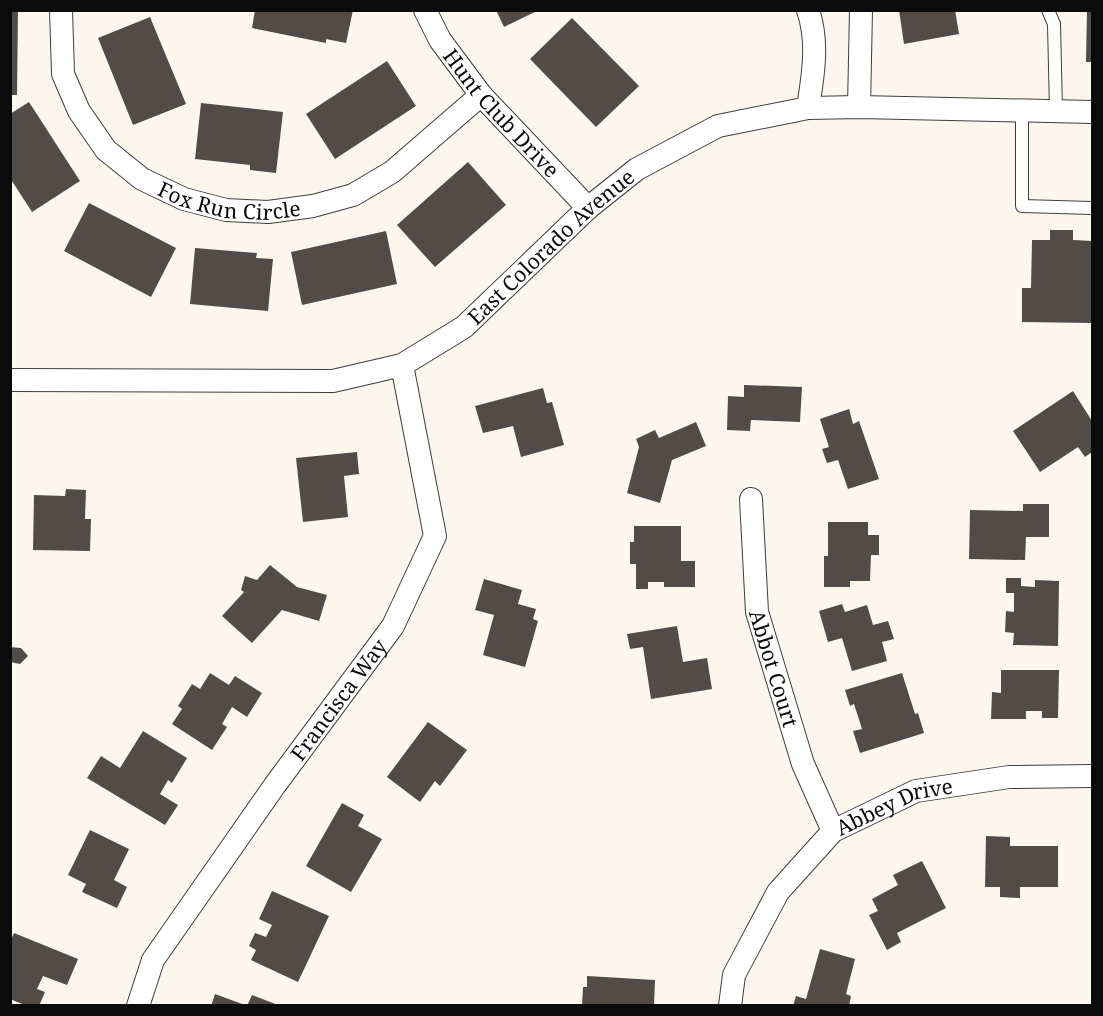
<svg xmlns="http://www.w3.org/2000/svg" width="1103" height="1016" viewBox="0 0 1103 1016" font-family="'Noto Serif',serif">
<style>
.building{fill:#524c49}
.lines{fill:none;stroke-linecap:round;stroke-linejoin:round}
.lane-casing{stroke:#3e3e3e;stroke-width:14}
.street-casing{stroke:#3e3e3e;stroke-width:24}
.lane{stroke:#fff;stroke-width:12}
.street{stroke:#fff;stroke-width:22}
.labels{text-anchor:middle;dominant-baseline:central;stroke-width:6;stroke-linejoin:round;paint-order:stroke}
.street-label{font-size:21px;fill:#0b0b0b;stroke:#fff}
</style>
<rect width="100%" height="100%" fill="#fcf7ec"/>
<!-- building -->
<g class="building">
<polygon points="10,10 18,10 17,95 10,95"/>
<polygon points="255,10 353,10 346,43 326,39 326,43 252,28"/>
<polygon points="496,10 539,10 504,27"/>
<polygon points="899,10 955,10 959,34 904,44"/>
<polygon points="1087,10 1092,10 1092,62 1086,62"/>
<polygon points="150,17 186,104 133,125 98,38"/>
<polygon points="572,18 639,86 596,127 530,59"/>
<polygon points="387,61 416,106 335,159 306,114"/>
<polygon points="29,102 80,181 32,212 10,178 10,114"/>
<polygon points="201,103 283,112 276,173 250,170 250,165 195,159"/>
<polygon points="468,162 506,205 435,267 397,225"/>
<polygon points="89,203 176,248 151,297 64,251"/>
<polygon points="1050,230 1073,230 1073,240 1092,241 1092,323 1022,322 1022,288 1031,288 1032,240 1050,240"/>
<polygon points="386,231 397,284 302,305 291,252"/>
<polygon points="195,248 257,253 256,258 273,259 268,311 190,304"/>
<polygon points="744,385 802,387 800,422 751,420 750,431 727,430 728,396 744,397"/>
<polygon points="543,388 547,403 552,402 564,445 521,457 513,426 483,433 475,406"/>
<polygon points="1073,391 1092,421 1092,452 1085,457 1078,447 1040,472 1013,431"/>
<polygon points="849,409 853,424 859,421 879,479 848,489 838,460 827,463 822,449 829,447 820,419"/>
<polygon points="696,422 706,446 672,460 660,503 627,493 639,447 636,439 655,430 659,438"/>
<polygon points="357,452 359,474 344,476 348,517 303,522 296,458"/>
<polygon points="66,489 86,490 85,519 91,519 90,551 33,550 34,495 65,496"/>
<polygon points="1023,504 1049,504 1049,537 1026,537 1025,560 969,559 970,510 1023,511"/>
<polygon points="828,522 868,522 868,535 879,535 879,555 871,555 870,581 850,581 850,587 824,587 824,556 828,556"/>
<polygon points="634,526 681,526 681,561 695,561 695,587 664,587 664,582 648,582 648,589 636,589 636,564 630,564 630,542 634,542"/>
<polygon points="270,565 297,587 327,595 319,621 282,610 252,643 222,616 244,592 241,590 245,576 257,580"/>
<polygon points="1006,578 1021,578 1021,586 1035,587 1035,580 1059,581 1058,646 1013,645 1014,633 1005,632 1006,611 1014,612 1014,593 1006,593"/>
<polygon points="484,579 522,590 518,604 536,609 533,619 538,621 525,667 483,655 494,615 475,610"/>
<polygon points="842,604 845,612 867,605 873,625 888,621 894,639 882,642 887,661 852,671 842,638 828,642 819,611"/>
<polygon points="677,626 683,662 707,658 712,689 651,699 643,647 630,649 627,634"/>
<polygon points="10,647 21,648 28,656 20,664 10,662"/>
<polygon points="1001,670 1059,670 1058,718 1042,718 1042,711 1026,711 1026,719 991,719 992,692 1001,693"/>
<polygon points="210,673 229,685 235,676 262,693 247,717 232,707 222,724 227,727 212,750 172,724 182,709 178,706 192,684 200,689"/>
<polygon points="902,673 915,714 918,713 924,733 860,753 853,731 862,729 854,704 850,706 845,690"/>
<polygon points="428,722 467,750 440,786 435,781 420,802 387,777"/>
<polygon points="143,731 187,758 172,783 168,780 160,794 178,805 165,825 87,778 101,756 120,768"/>
<polygon points="342,803 364,815 358,826 382,839 351,892 306,866"/>
<polygon points="90,830 129,849 114,880 127,887 117,908 82,892 86,884 68,875"/>
<polygon points="986,836 1010,837 1010,846 1058,846 1058,887 1020,887 1020,898 1000,897 1000,887 985,887"/>
<polygon points="922,861 946,908 897,933 901,942 887,950 869,915 878,911 872,899 898,885 893,875"/>
<polygon points="272,891 329,916 298,982 251,960 256,950 249,946 255,933 266,937 272,925 259,919"/>
<polygon points="14,933 78,959 67,985 43,976 37,989 45,992 39,1006 27,1006 10,999 10,942"/>
<polygon points="820,949 855,959 846,994 851,996 849,1006 793,1006 796,996 806,999"/>
<polygon points="587,976 655,980 654,1006 582,1006 583,987 587,987"/>
<polygon points="215,994 245,1005 245,1006 211,1006"/>
<polygon points="252,995 278,1005 278,1006 247,1006"/>
</g>
<g class="lines">
<!-- lane casing -->
<g class="lane-casing">
<g id="lane">
<polyline points="1048,10 1054,24 1056,111"/>
<polyline points="1022,110 1022,206 1092,208"/>
</g>
</g>
<!-- street casing -->
<g class="street-casing">
<g id="street">
<path id="s1" d="M61,10L63,74L79,111L106,150L142,179L184,199L226,210L268,212L313,206L353,195L392,172L481,95"/>
<path id="s2" d="M425,10L440,40L481,95L588,208"/>
<polyline points="859,107 861,10"/>
<path d="M808,108C813,75 819,43 808,10"/>
<path id="s3" d="M10,380L333,381L402,365L464,327L588,208L637,169L718,126L808,108L859,107L1092,112"/>
<path id="s4" d="M751,499L757,612L803,764L833,831"/>
<path id="s5" d="M138,1006L153,960L275,785L393,626L435,536L402,365"/>
<path id="s6" d="M730,1006L734,975L778,892L833,831L916,791L1009,777L1092,776"/>
</g>
</g>
<!-- lane -->
<use href="#lane" class="lane"/>
<!-- street -->
<use href="#street" class="street"/>
</g>
<g class="labels">
<!-- street labels -->
<g class="street-label">
<text stroke="none"><textPath href="#s2" startOffset="129">Hunt Club Drive</textPath></text>
<text stroke="none"><textPath href="#s1" startOffset="290">Fox Run Circle</textPath></text>
<text stroke="none"><textPath href="#s3" startOffset="585">East Colorado Avenue</textPath></text>
<text stroke="none"><textPath href="#s4" startOffset="172">Abbot Court</textPath></text>
<text stroke="none"><textPath href="#s5" startOffset="368">Francisca Way</textPath></text>
<text stroke="none"><textPath href="#s6" startOffset="274">Abbey Drive</textPath></text>
</g>
</g>
<!-- border -->
<rect width="1103" height="1016" fill="none" stroke="#0b0b0b" stroke-width="24"/>
</svg>
